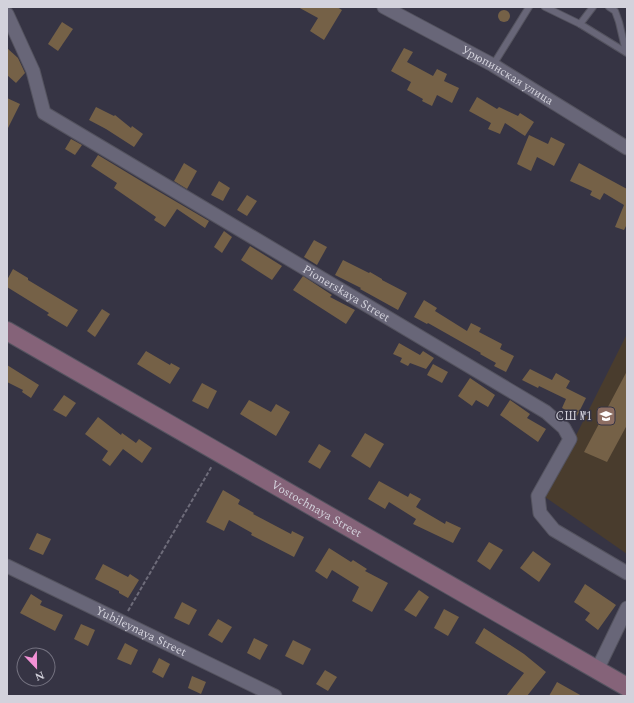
<svg xmlns="http://www.w3.org/2000/svg" width="634" height="703" viewBox="0 0 634 703" font-family="Spectral,serif">
<style>
.education{fill:#493c2d}
.building{fill:#756147}
.lines{fill:none;stroke-linecap:round;stroke-linejoin:round}
.lane-casing{stroke:#54535f;stroke-width:8}
.street-casing{stroke:#54535f;stroke-width:15}
.secondary-casing{stroke:#54535f;stroke-width:20}
.path{stroke:#6e6c7a;stroke-width:2;stroke-dasharray:4 2;stroke-linecap:butt}
.lane{stroke:#686678;stroke-width:6}
.street{stroke:#686678;stroke-width:13}
.secondary{stroke:#856379;stroke-width:18}
.labels{text-anchor:middle;dominant-baseline:central;stroke-width:3;stroke-linejoin:round;paint-order:stroke}
.street-label{font-size:12px;fill:#d3d2dc;stroke:#363444}
.poi-label{font-size:12px;fill:#d3d2dc;stroke:#363444;text-anchor:end}
</style>
<rect width="100%" height="100%" fill="#363444"/>
<!-- education -->
<polygon class="education" points="627,334 627,554 545,497"/>
<!-- building -->
<g class="building">
<polygon points="298,7 337,7 342,10 324,40 310,31 318,18"/>
<circle cx="504" cy="16" r="6"/>
<polygon points="62,22 73,29 58,51 48,44"/>
<polygon points="7,48 18,58 25,73 16,83 7,75"/>
<polygon points="404,48 413,52 407,62 433,76 437,69 447,74 444,81 459,88 452,103 437,95 432,106 422,101 423,99 407,90 411,82 391,71"/>
<polygon points="477,97 497,109 499,107 518,116 520,113 534,122 525,136 505,123 500,134 488,129 491,123 469,111"/>
<polygon points="7,98 20,104 7,130"/>
<polygon points="96,107 114,116 115,115 131,128 132,126 143,134 134,147 106,129 89,120"/>
<polygon points="529,135 548,144 551,137 565,144 554,166 537,157 531,171 517,164"/>
<polygon points="71,139 82,145 75,155 65,149"/>
<polygon points="98,155 146,184 209,221 205,228 177,209 165,227 154,220 156,217 114,188 117,183 91,166"/>
<polygon points="184,163 197,171 187,189 174,181"/>
<polygon points="579,163 627,189 627,224 624,230 615,227 624,205 604,193 600,200 590,195 592,191 570,181"/>
<polygon points="219,181 230,188 223,201 211,195"/>
<polygon points="247,195 257,201 247,216 237,210"/>
<polygon points="224,231 232,237 222,253 214,247"/>
<polygon points="314,240 327,247 317,265 304,257"/>
<polygon points="250,246 282,266 272,280 241,260"/>
<polygon points="343,260 369,273 370,272 382,279 382,280 407,293 398,310 360,289 361,288 335,275"/>
<polygon points="13,269 28,278 28,280 78,310 67,327 47,315 49,313 7,287 7,280"/>
<polygon points="303,276 332,295 330,297 355,310 346,324 293,290"/>
<polygon points="424,300 437,308 435,311 467,331 471,323 481,328 479,332 502,344 500,349 514,356 506,372 494,366 496,363 480,354 481,353 428,323 427,324 414,317"/>
<polygon points="102,309 110,314 95,337 87,331"/>
<polygon points="399,343 420,355 423,351 434,358 426,369 410,363 408,366 400,362 402,358 393,354"/>
<polygon points="146,351 170,365 171,363 180,368 170,384 137,364"/>
<polygon points="433,364 448,372 442,383 427,375"/>
<polygon points="7,365 39,385 31,398 22,392 23,390 7,382"/>
<polygon points="530,369 552,380 556,373 570,381 566,388 586,398 577,416 562,408 566,399 539,386 538,388 522,380"/>
<polygon points="627,371 627,425 607,462 584,452"/>
<polygon points="470,378 495,395 488,407 476,400 472,406 458,396"/>
<polygon points="202,383 217,391 208,409 192,401"/>
<polygon points="64,395 76,403 66,417 53,410"/>
<polygon points="249,400 271,412 276,404 290,412 276,436 240,414"/>
<polygon points="510,400 530,414 527,418 546,429 538,442 500,415"/>
<polygon points="98,417 121,435 122,433 136,443 139,439 152,448 142,463 123,449 110,466 102,460 108,451 85,434"/>
<polygon points="365,433 384,444 370,468 351,456"/>
<polygon points="319,444 331,451 320,469 308,462"/>
<polygon points="379,481 408,497 410,493 421,499 416,507 445,524 446,521 461,528 453,543 413,524 416,519 389,502 385,509 368,499"/>
<polygon points="223,490 240,500 238,504 254,513 253,514 291,534 292,531 304,537 294,557 251,535 252,533 229,520 224,531 206,522"/>
<polygon points="37,533 51,539 43,555 29,549"/>
<polygon points="489,542 503,550 490,570 477,561"/>
<polygon points="329,548 351,562 353,560 367,569 365,571 388,583 372,612 352,601 359,587 332,570 327,579 315,571"/>
<polygon points="533,551 551,564 539,582 520,568"/>
<polygon points="103,564 128,577 130,574 139,580 128,598 119,593 119,591 95,579"/>
<polygon points="585,584 616,605 598,630 585,620 590,613 574,602"/>
<polygon points="419,590 429,597 416,617 404,610"/>
<polygon points="31,594 42,601 40,605 63,615 55,631 20,613"/>
<polygon points="182,602 197,610 189,625 174,618"/>
<polygon points="444,609 459,617 448,636 434,628"/>
<polygon points="218,619 232,627 222,643 208,635"/>
<polygon points="81,624 95,630 88,646 74,639"/>
<polygon points="484,628 524,654 546,672 527,696 506,696 524,673 475,643"/>
<polygon points="254,638 268,645 260,660 247,653"/>
<polygon points="293,640 311,649 303,665 285,656"/>
<polygon points="125,643 138,650 131,665 117,659"/>
<polygon points="159,658 170,664 163,678 152,672"/>
<polygon points="325,670 337,677 328,691 316,684"/>
<polygon points="192,676 206,682 201,694 188,688"/>
<polygon points="557,682 582,696 549,696"/>
</g>
<g class="lines">
<!-- lane casing -->
<g class="lane-casing">
<g id="lane">
<polyline points="545,7 580,24 627,53"/>
<polyline points="609,7 615,11 619,22 626,52"/>
<polyline points="580,24 593,7"/>
<polyline points="493,65 529,7"/>
</g>
</g>
<!-- street casing -->
<g class="street-casing">
<g id="street">
<path id="s1" d="M384,7L493,65L627,148"/>
<path id="s2" d="M7,14L33,71L44,113L546,412L564,428L570,439L538,496L540,513L554,530L627,573"/>
<path id="s3" d="M7,566L275,696"/>
<polyline points="597,670 627,608"/>
</g>
</g>
<!-- secondary casing -->
<g class="secondary-casing">
<g id="secondary">
<path id="s4" d="M7,331L627,687"/>
</g>
</g>
<!-- path -->
<polyline class="path" points="128,611 212,466"/>
<!-- lane -->
<use href="#lane" class="lane"/>
<!-- street -->
<use href="#street" class="street"/>
<!-- secondary -->
<use href="#secondary" class="secondary"/>
</g>
<!-- icons -->
<defs>
<g id="school-square" transform="scale(1)"><rect x="-9" y="-9" width="18" height="18" rx="4" fill="#8d6e63" stroke="#363444"/><path d="M0-5L7-2L0 1L-7-2ZM-4 1L0 2.5L4 1V4Q0 6-4 4Z" fill="#fff"/></g>
</defs>
<g fill-rule="evenodd">
<use href="#school-square" x="606" y="416"/>
</g>
<g class="labels">
<!-- street labels -->
<g class="street-label">
<text stroke="none"><textPath href="#s1" startOffset="141">Урюпинская улица</textPath></text>
<text stroke="none"><textPath href="#s2" startOffset="458">Pionerskaya Street</textPath></text>
<text stroke="none"><textPath href="#s4" startOffset="357">Vostochnaya Street</textPath></text>
<text stroke="none"><textPath href="#s3" startOffset="149">Yubileynaya Street</textPath></text>
</g>
<!-- poi labels -->
<g class="poi-label">
<text x="592" y="416">СШ №1</text>
</g>
</g>
<!-- border -->
<rect width="634" height="703" fill="none" stroke="#d3d2dc" stroke-width="16"/>
<!-- north arrow -->
<g transform="translate(36 667) rotate(158)"><circle r="19" fill="#363444" stroke="#757381"/>
<path d="M0-3L7 15L0 10L-7 15Z" fill="#f391d6"/>
<text y="-6" font-size="11" font-weight="bold" text-anchor="middle" fill="#d3d2dc">N</text>
</g>
</svg>
